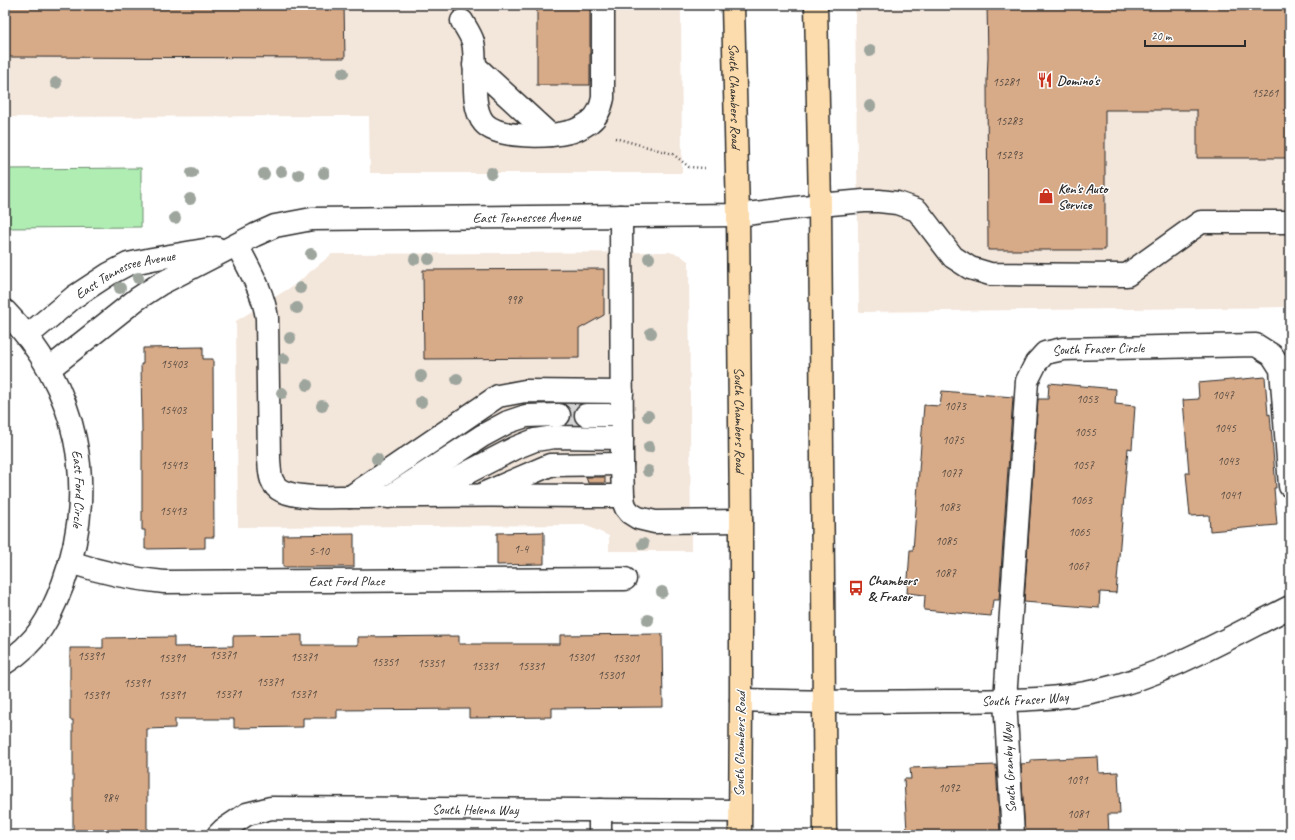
<svg xmlns="http://www.w3.org/2000/svg" width="1295" height="840" viewBox="0 0 1295 840" font-family="Caveat,sans-serif">
<style>
.built{fill:#f3e6db}
.green{fill:#b0edb3;stroke:#6e8c6f}
.building{fill:#d7aa88;stroke:#2b2b2b}
.lines{fill:none;stroke-linecap:round;stroke-linejoin:round}
.minor-tunnel{stroke:#d5d5d5;stroke-width:22;stroke-dasharray:22 11;stroke-linecap:butt}
.minor-casing{stroke:#2b2b2b;stroke-width:25}
.major-casing{stroke:#2b2b2b;stroke-width:25}
.path{stroke:#2b2b2b;stroke-width:2.5;stroke-dasharray:1 3;stroke-linecap:butt}
.minor{stroke:#fff;stroke-width:22}
.major{stroke:#fcdcac;stroke-width:22}
.tree{fill:#9da59d}
.labels{text-anchor:middle;dominant-baseline:central;stroke-width:3;stroke-linejoin:round;paint-order:stroke}
.number-label{font-size:12px;fill:#564b42}
.poi-label{font-size:14px;font-weight:bold;fill:#2b2b2b;stroke:#fff;text-anchor:start}
.street-label{font-size:14px;fill:#2b2b2b;stroke:#fff}
</style>
<rect width="100%" height="100%" fill="#fff"/>
<filter id="ink" filterUnits="userSpaceOnUse"><feTurbulence type="fractalNoise" baseFrequency=".025" numOctaves="2"/><feDisplacementMap in="SourceGraphic" scale="8" xChannelSelector="R" yChannelSelector="G"/><feConvolveMatrix kernelMatrix="1 2 1 2 8 2 1 2 1" color-interpolation-filters="sRGB"/></filter>
<g filter="url(#ink)">
<!-- built -->
<g class="built">
<polygon points="5,5 681,5 682,173 370,173 369,116 5,117"/>
<polygon points="855,5 1290,5 1290,307 859,312"/>
<polygon points="669,252 680,255 689,262 691,551 609,551 609,536 585,525 238,527 236,321 293,286 332,254"/>
</g>
<!-- green -->
<polygon class="green" points="141,168 141,227 5,228 5,169"/>
<!-- building -->
<g class="building">
<polygon points="5,5 344,5 345,58 5,57"/>
<rect x="537" y="5" width="53" height="80"/>
<polygon points="987,5 1290,5 1290,158 1197,158 1197,110 1105,110 1105,250 988,250 987,81 988,57"/>
<polygon points="604,269 604,315 579,329 579,358 424,359 423,270"/>
<polygon points="203,347 203,359 213,359 214,537 205,537 205,548 145,549 145,530 142,530 142,432 141,364 143,364 143,348"/>
<polygon points="1265,377 1268,415 1270,414 1276,488 1274,488 1277,525 1210,531 1209,515 1190,516 1186,473 1189,473 1183,400 1199,399 1198,383"/>
<polygon points="1049,383 1116,389 1115,404 1135,406 1132,449 1128,448 1116,593 1100,592 1099,608 1024,602 1038,399 1048,399"/>
<polygon points="942,391 1013,397 999,600 993,600 991,616 924,610 925,595 907,593 910,550 913,550 924,405 940,406"/>
<polygon points="586,477 605,477 605,483 588,483"/>
<polygon points="544,532 544,564 497,565 497,533"/>
<polygon points="354,534 354,567 283,567 283,535"/>
<polygon points="662,634 663,707 552,708 552,717 469,718 469,709 337,710 337,718 303,718 303,727 234,728 234,719 175,719 175,728 147,729 147,835 73,835 73,720 70,720 70,648 103,648 103,638 174,637 174,647 233,646 233,636 302,635 302,645 358,645 358,637 459,636 459,644 560,644 560,635"/>
<polygon points="1098,757 1099,773 1118,772 1120,814 1108,814 1109,835 1025,835 1021,764 1031,763 1031,760"/>
<polygon points="996,765 1000,835 914,835 914,831 907,832 904,779 911,779 910,768"/>
</g>
<g class="lines">
<!-- minor-tunnel -->
<polyline class="minor-tunnel" points="559,415 586,415"/>
<!-- minor casing -->
<g class="minor-casing">
<g id="minor">
<path d="M462,21C466,28 471,35 473,42C478,63 469,106 484,123C498,139 549,137 569,132C576,131 584,126 590,122C598,116 601,108 603,98V5"/>
<polyline points="474,65 550,135"/>
<polyline points="621,216 622,464 623,496 624,503 626,508 630,513 638,518 655,522 741,521"/>
<path d="M237,245C249,269 263,291 267,318L269,459C270,471 269,485 282,491C300,499 331,497 351,497C375,497 399,496 423,496C490,495 556,496 623,496"/>
<path id="s1" d="M5,311C78,386 99,486 63,584C50,618 37,643 5,663"/>
<path id="s2" d="M27,336L74,297L109,274L128,264L152,259L216,248"/>
<path id="s3" d="M49,369L137,299L160,284L255,235L275,226L312,219L738,215L820,205L864,201H879L897,203L917,210L953,257L970,268L990,274L1127,275L1201,222H1290"/>
<polyline points="586,415 622,415"/>
<polyline points="485,493 550,465 622,464"/>
<polyline points="426,494 515,448 535,440 555,437 622,438"/>
<polyline points="350,497 498,396 525,391 622,392"/>
<polyline points="389,497 482,436 508,422 526,416 559,415"/>
<path id="s4" d="M70,562C103,573 130,579 164,582L625,579"/>
<path id="s5" d="M741,700C810,702 878,702 946,701C997,700 1050,702 1100,690C1166,675 1230,637 1290,607"/>
<polyline points="600,810 600,835"/>
<path id="s6" d="M218,835L223,830L247,814L271,808L739,811"/>
<path id="s7" d="M1013,835L1005,700L1027,381L1036,363L1045,353L1063,349L1256,345L1272,355L1281,369L1290,486"/>
</g>
</g>
<!-- major casing -->
<g class="major-casing">
<g id="major">
<path id="s8" d="M733,5L738,215L741,521V700L740,835"/>
<polyline points="816,5 820,205 825,835"/>
</g>
</g>
<!-- path -->
<polyline class="path" points="615,138 673,154 689,167 705,168"/>
<!-- minor -->
<use href="#minor" class="minor"/>
<!-- major -->
<use href="#major" class="major"/>
</g>
<!-- trees -->
<g class="tree">
<circle cx="870" cy="51" r="6"/>
<circle cx="343" cy="73" r="6"/>
<circle cx="56" cy="83" r="6"/>
<circle cx="870" cy="106" r="6"/>
<circle cx="281" cy="172" r="6"/>
<circle cx="192" cy="173" r="6"/>
<circle cx="324" cy="173" r="6"/>
<circle cx="491" cy="173" r="6"/>
<circle cx="264" cy="174" r="6"/>
<circle cx="299" cy="175" r="6"/>
<circle cx="190" cy="199" r="6"/>
<circle cx="175" cy="218" r="6"/>
<circle cx="311" cy="254" r="6"/>
<circle cx="649" cy="258" r="6"/>
<circle cx="415" cy="259" r="6"/>
<circle cx="429" cy="259" r="6"/>
<circle cx="138" cy="278" r="6"/>
<circle cx="120" cy="288" r="6"/>
<circle cx="300" cy="288" r="6"/>
<circle cx="297" cy="308" r="6"/>
<circle cx="651" cy="333" r="6"/>
<circle cx="290" cy="338" r="6"/>
<circle cx="284" cy="359" r="6"/>
<circle cx="421" cy="376" r="6"/>
<circle cx="457" cy="379" r="6"/>
<circle cx="307" cy="385" r="6"/>
<circle cx="282" cy="393" r="6"/>
<circle cx="421" cy="402" r="6"/>
<circle cx="322" cy="406" r="6"/>
<circle cx="648" cy="416" r="6"/>
<circle cx="649" cy="447" r="6"/>
<circle cx="377" cy="459" r="6"/>
<circle cx="648" cy="471" r="6"/>
<circle cx="643" cy="544" r="6"/>
<circle cx="662" cy="592" r="6"/>
<circle cx="648" cy="620" r="6"/>
</g>
</g>
<!-- icons -->
<defs>
<g id="restaurant-bare" transform="scale(1.2)"><path d="M-5-6h1v4h1v-4h1v4h1v-4h1v5L-1.5 .5V6h-2V.5L-5-1ZM5-6V6H3V1.5H1.5Q1.5-4 5-6Z" fill="#c8321e" stroke="#fff" stroke-width="2.5" paint-order="stroke"/></g>
<g id="shop-bare" transform="scale(1.2)"><path d="M-5-2.5h2.3a2.7 3.5 0 0 1 5.4 0H5L5.5 6h-11ZM-1.5-2.5h3a1.5 2.3 0 0 0-3 0Z" fill="#c8321e" stroke="#fff" stroke-width="2.5" paint-order="stroke"/></g>
<g id="bus-bare" transform="scale(1.2)"><path d="M-5-6H5V4H4V6H2V4H-2V6H-4V4H-5ZM-3.5-4V0h7V-4ZM-3.5 1.2v1.5H-2V1.2ZM2 1.2v1.5H3.5V1.2Z" fill="#c8321e" stroke="#fff" stroke-width="2.5" paint-order="stroke"/></g>
</defs>
<g fill-rule="evenodd">
<use href="#restaurant-bare" x="1045" y="80"/>
<use href="#shop-bare" x="1046" y="196"/>
<use href="#bus-bare" x="856" y="588"/>
</g>
<g class="labels">
<!-- number labels -->
<g class="number-label">
<text x="1006" y="82">15281</text>
<text x="1265" y="93">15261</text>
<text x="1009" y="121">15283</text>
<text x="1009" y="155">15293</text>
<text x="514" y="300">998</text>
<text x="174" y="364">15403</text>
<text x="1223" y="395">1047</text>
<text x="1087" y="399">1053</text>
<text x="955" y="406">1073</text>
<text x="173" y="410">15403</text>
<text x="1225" y="428">1045</text>
<text x="1085" y="432">1055</text>
<text x="953" y="440">1075</text>
<text x="1228" y="461">1043</text>
<text x="174" y="465">15413</text>
<text x="1083" y="465">1057</text>
<text x="951" y="473">1077</text>
<text x="1230" y="495">1041</text>
<text x="1081" y="500">1063</text>
<text x="949" y="507">1083</text>
<text x="173" y="511">15413</text>
<text x="1079" y="532">1065</text>
<text x="946" y="541">1085</text>
<text x="521" y="549">1-4</text>
<text x="319" y="551">5-10</text>
<text x="1078" y="566">1067</text>
<text x="945" y="573">1087</text>
<text x="223" y="655">15371</text>
<text x="91" y="656">15391</text>
<text x="304" y="657">15371</text>
<text x="581" y="657">15301</text>
<text x="172" y="658">15391</text>
<text x="626" y="658">15301</text>
<text x="385" y="662">15351</text>
<text x="431" y="663">15351</text>
<text x="485" y="666">15331</text>
<text x="531" y="666">15331</text>
<text x="611" y="675">15301</text>
<text x="270" y="682">15371</text>
<text x="137" y="683">15391</text>
<text x="228" y="694">15371</text>
<text x="303" y="694">15371</text>
<text x="96" y="695">15391</text>
<text x="172" y="695">15391</text>
<text x="1077" y="780">1091</text>
<text x="949" y="788">1092</text>
<text x="110" y="798">984</text>
<text x="1078" y="814">1081</text>
</g>
<!-- poi labels -->
<g class="poi-label">
<text x="1057" y="80">Domino's</text>
<text x="1058" y="188">Ken's Auto<tspan x="1058" dy="16">Service</tspan></text>
<text x="868" y="580">Chambers<tspan x="868" dy="16">&amp; Fraser</tspan></text>
</g>
<!-- street labels -->
<g class="street-label">
<text stroke="none"><textPath href="#s8" startOffset="91">South Chambers Road</textPath></text>
<text stroke="none"><textPath href="#s3" startOffset="521">East Tennessee Avenue</textPath></text>
<text stroke="none"><textPath href="#s2" startOffset="118">East Tennessee Avenue</textPath></text>
<text stroke="none"><textPath href="#s7" startOffset="542">South Fraser Circle</textPath></text>
<text stroke="none"><textPath href="#s8" startOffset="415">South Chambers Road</textPath></text>
<text stroke="none"><textPath href="#s1" startOffset="198">East Ford Circle</textPath></text>
<text stroke="none"><textPath href="#s4" startOffset="279">East Ford Place</textPath></text>
<text stroke="none"><textPath href="#s5" startOffset="284">South Fraser Way</textPath></text>
<text transform="translate(740 744) rotate(-89)">South Chambers Road</text>
<text transform="translate(1009 768) rotate(-93)">South Granby Way</text>
<text stroke="none"><textPath href="#s6" startOffset="265">South Helena Way</textPath></text>
</g>
</g>
<!-- margin -->
<rect width="1295" height="840" fill="none" stroke="#fff" stroke-width="20"/>
<rect x="10" y="10" width="1275" height="820" fill="none" stroke="#2b2b2b" stroke-width="1.5" filter="url(#ink)"/>
<!-- scale -->
<path d="M1145 40v6h100v-6" fill="none" stroke="#2b2b2b" stroke-width="2"/>
<text x="1151" y="40" font-size="12" fill="#2b2b2b" stroke="#ffffff" stroke-width="3" paint-order="stroke">20 m</text>
</svg>
